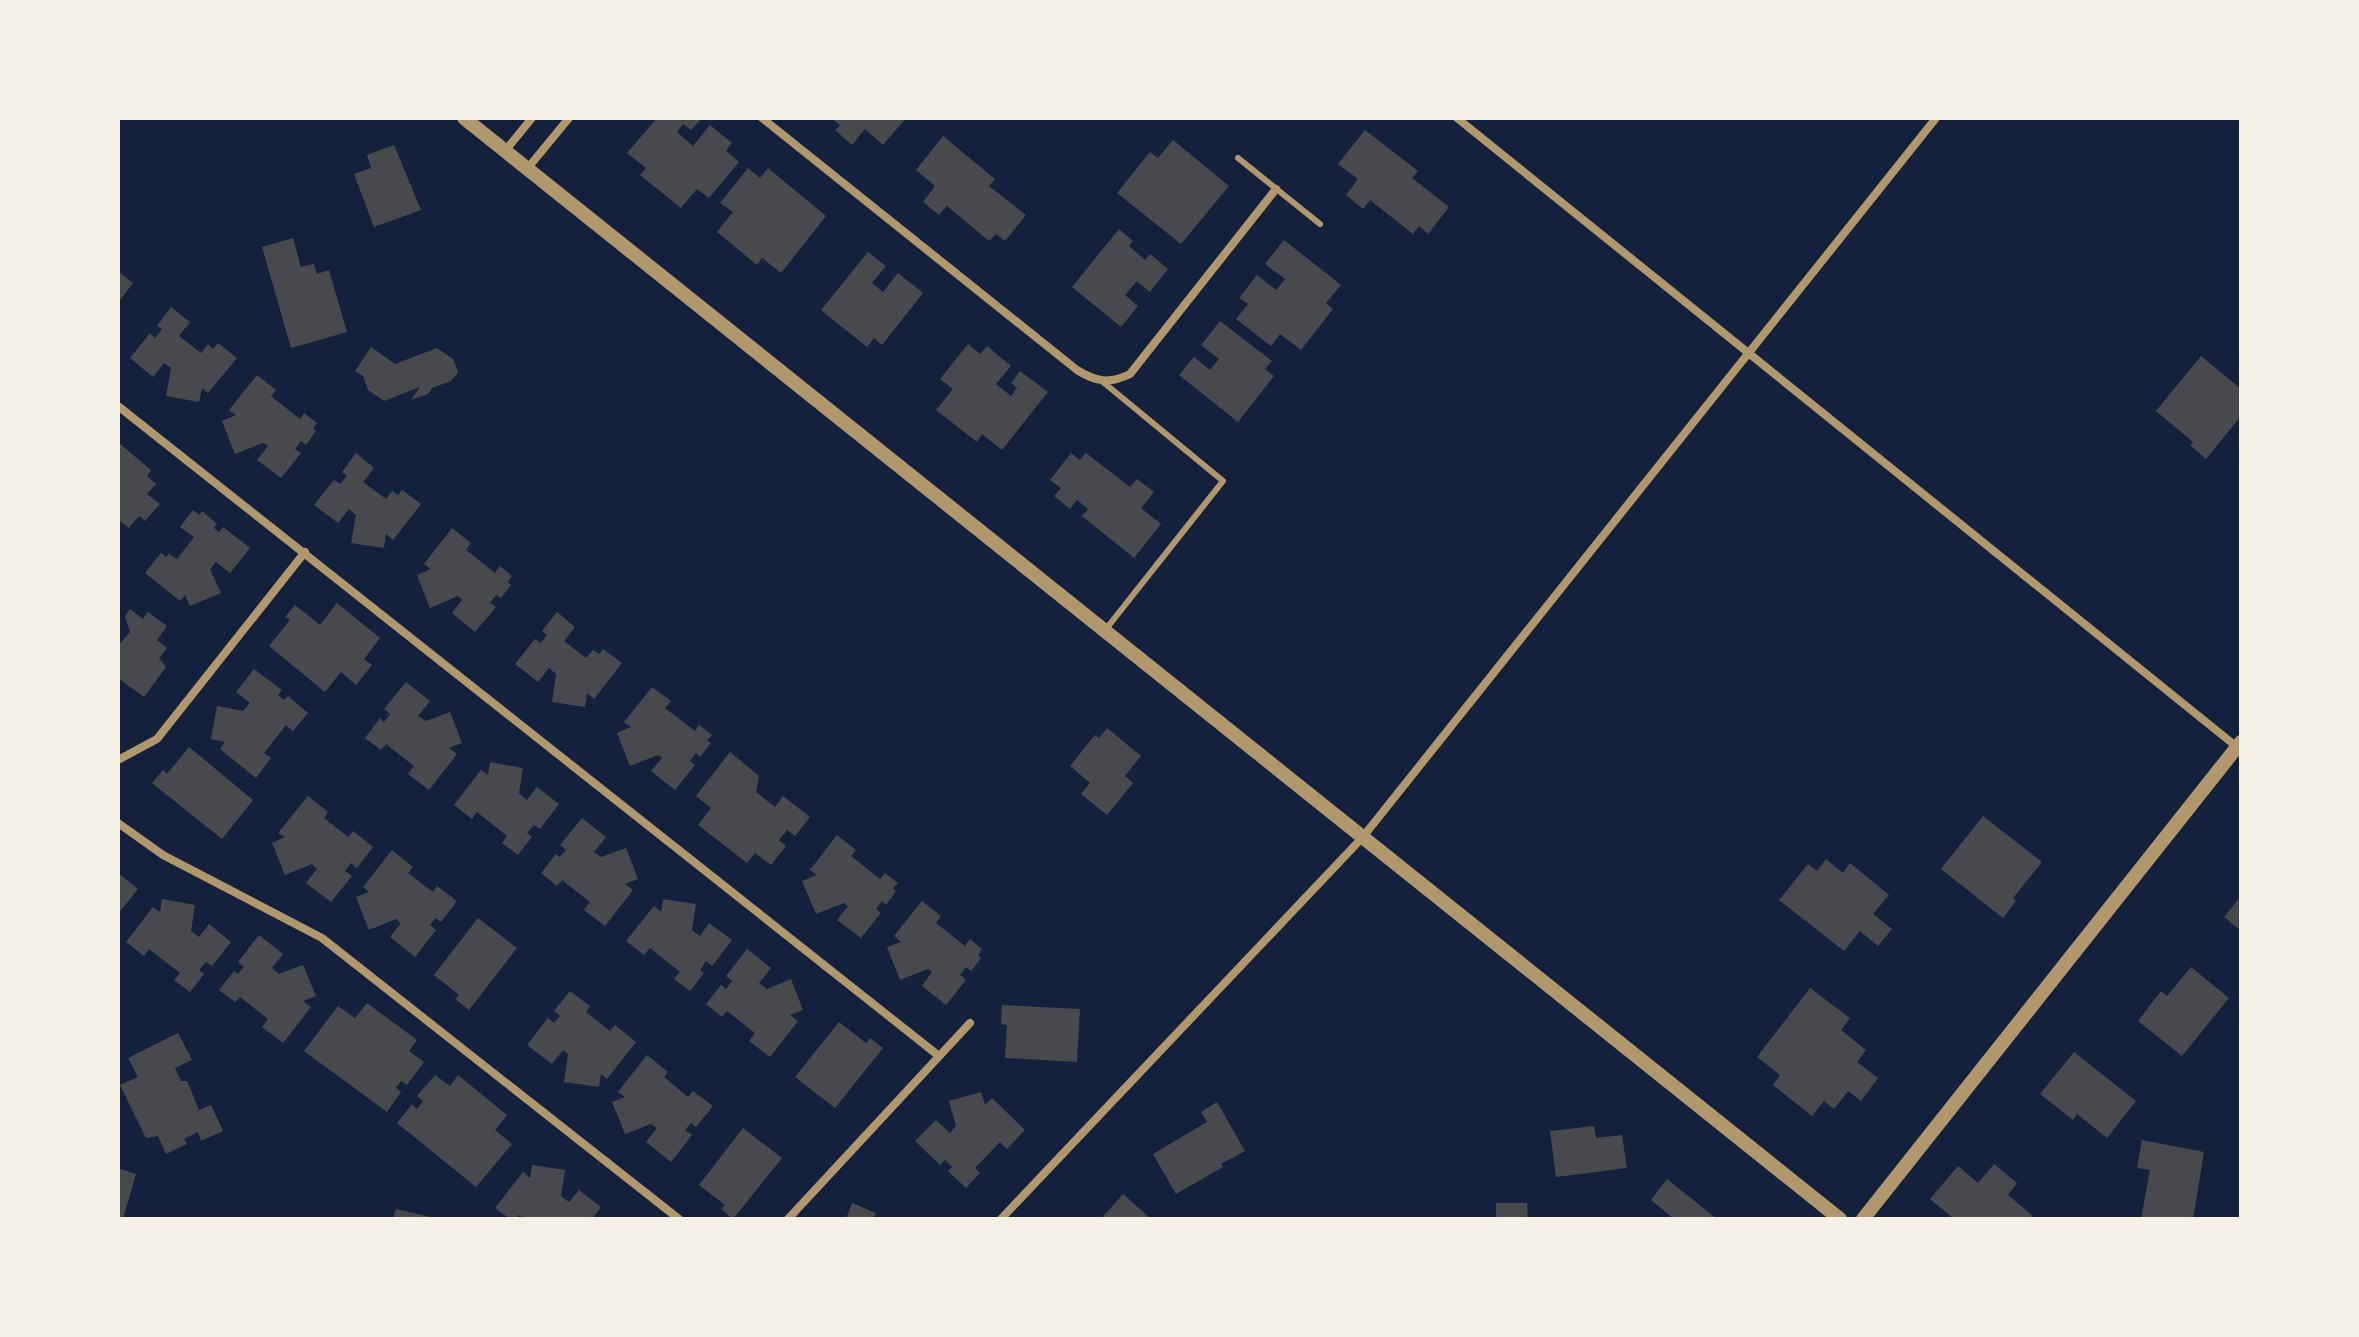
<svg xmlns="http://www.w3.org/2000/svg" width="2359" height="1337" viewBox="0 0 2359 1337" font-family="Arial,sans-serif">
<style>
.building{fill:#48494c}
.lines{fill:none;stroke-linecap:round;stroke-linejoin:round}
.service{stroke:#b1986c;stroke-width:6}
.minor{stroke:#b1986c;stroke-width:8}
.tertiary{stroke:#b1986c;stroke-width:14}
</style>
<rect width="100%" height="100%" fill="#14213d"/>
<!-- building -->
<g class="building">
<polygon points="657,118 702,118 691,130 683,124 677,132 693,146 710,125 732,143 726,151 739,162 709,198 697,189 681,208 640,175 646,168 627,153"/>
<polygon points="831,118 906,118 883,145 865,129 852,145 835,130 840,125"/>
<polygon points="1365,130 1418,171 1412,178 1449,207 1428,234 1419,226 1413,234 1370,200 1363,209 1346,195 1358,179 1338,164"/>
<polygon points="943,136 995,179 989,186 1026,215 1005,241 996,234 989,241 947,206 939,215 923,202 935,186 916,170"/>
<polygon points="1173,140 1229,186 1181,244 1117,193 1150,152 1158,158"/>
<polygon points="394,145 421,210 374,227 354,174 371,168 367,155"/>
<polygon points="748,168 760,178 768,168 826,216 781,273 762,258 757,265 717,232 733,212 720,203"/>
<polygon points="1119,229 1133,241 1129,246 1145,260 1150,254 1168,269 1150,292 1137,281 1125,295 1138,306 1121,327 1072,287"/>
<polygon points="293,238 301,267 314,264 317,274 329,270 347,332 291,348 262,247"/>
<polygon points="1284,240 1341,285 1326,303 1333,309 1301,350 1280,334 1271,346 1236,319 1248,304 1239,298 1257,275 1276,290 1285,279 1265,264"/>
<polygon points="868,252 886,266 872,283 883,292 898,273 923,293 882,345 874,338 867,347 821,310"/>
<polygon points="118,271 133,283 118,303"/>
<polygon points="171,307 190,322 179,336 201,353 208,344 213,349 218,343 237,358 208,393 202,388 199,402 166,396 171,368 164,363 153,377 130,358 150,333 155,338 162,329 157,326"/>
<polygon points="1220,321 1272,361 1265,369 1274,376 1238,422 1179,375 1194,357 1210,370 1219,359 1201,345"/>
<polygon points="968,344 980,354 987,346 1011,366 996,384 1011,396 1017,388 1011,383 1020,371 1048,392 1002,450 982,434 977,442 936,410 953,389 940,379"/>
<polygon points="371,347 395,364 437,348 453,359 458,372 451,381 432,388 428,394 411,400 420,387 384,401 368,390 363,376 355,371"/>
<polygon points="2201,356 2241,389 2241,416 2206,459 2190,445 2193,442 2156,411"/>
<polygon points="257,375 276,390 271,396 300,419 304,413 317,423 313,429 316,431 306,445 301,441 295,449 301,453 281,478 257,460 268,446 263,443 235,454 222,421 236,415 229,410"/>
<polygon points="120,444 151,470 147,476 156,484 147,494 160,504 145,521 139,516 129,528 120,521 118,524"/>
<polygon points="356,453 374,468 363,482 386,499 392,491 398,495 402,490 421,504 393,540 386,534 384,548 351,543 356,515 349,509 338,523 314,505 334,480 340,484 347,476 342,472"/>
<polygon points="1071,453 1080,460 1086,453 1130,487 1137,479 1154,492 1141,508 1161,524 1134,558 1082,516 1088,509 1077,500 1070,509 1054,496 1061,488 1050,480"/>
<polygon points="193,510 199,515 202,511 217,524 214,528 219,532 223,527 250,548 230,573 216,562 210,569 221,593 190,606 185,595 180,601 145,573 161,553 166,557 169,554 177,559 194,537 180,527"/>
<polygon points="452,528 471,543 466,550 495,573 500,566 512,576 508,582 511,585 501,598 496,595 490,603 496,607 475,632 452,613 462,600 458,596 430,608 417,575 431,569 424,564"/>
<polygon points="337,603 380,638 364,659 372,665 356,685 341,672 325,692 269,646 290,620 285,617 295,605 320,625"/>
<polygon points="130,609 143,619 148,612 167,626 157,640 167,648 159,658 166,667 144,697 118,678 118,646 130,632 125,616"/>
<polygon points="557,612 575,627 564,641 586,658 593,650 599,654 603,649 622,663 594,699 587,693 585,707 552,702 556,674 549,668 538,682 515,664 535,639 541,643 547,635 542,631"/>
<polygon points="254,669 282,690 278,695 284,700 288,696 308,713 293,731 286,725 264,753 271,758 256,778 220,749 225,742 211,739 217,706 243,711 250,703 236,692"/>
<polygon points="406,682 430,701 418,716 426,721 450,712 462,743 449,748 457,754 429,790 408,774 414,766 386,744 381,750 365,738 380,718 384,722 390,714 384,709"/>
<polygon points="652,687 671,701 665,708 695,731 699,725 712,735 707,741 711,743 700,757 696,753 690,761 695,765 675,790 651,771 662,758 658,755 630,766 617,733 631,727 624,722"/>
<polygon points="1107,728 1141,756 1125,776 1133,783 1107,815 1081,794 1090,783 1070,766 1095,735 1099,738"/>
<polygon points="189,747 253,800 222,839 152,783 163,770 167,774"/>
<polygon points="730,752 759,776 756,792 775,807 783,796 810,817 795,836 787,830 779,840 786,846 771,865 755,853 747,863 698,825 711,808 696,796"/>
<polygon points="490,762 523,768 519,793 527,800 537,787 559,804 540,829 534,825 527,833 532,837 518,855 502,843 507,836 477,812 472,819 454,805 481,770 488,775"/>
<polygon points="308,796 328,812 324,818 348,837 353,831 373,847 357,868 351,863 345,871 352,876 331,902 306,883 317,869 312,864 285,875 272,843 285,837 278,833"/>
<polygon points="1983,816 2042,862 2013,898 2016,901 2003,918 1941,869"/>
<polygon points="582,818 606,837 594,852 601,857 626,848 638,879 625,884 633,890 605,926 584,910 590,902 562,880 557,886 541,873 556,854 560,857 566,850 560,845"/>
<polygon points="837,835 856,850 851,856 880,879 885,873 898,883 893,888 896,891 886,905 882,901 876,909 881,913 861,938 837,920 848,906 844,903 816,914 802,881 817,875 810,870"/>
<polygon points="392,850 413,867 408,873 433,892 437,886 457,901 441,922 436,918 430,925 436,930 415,957 390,937 401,923 396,919 369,930 356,897 369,892 363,887"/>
<polygon points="1826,859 1843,873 1850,863 1889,895 1873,914 1892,929 1878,946 1860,931 1844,951 1779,900 1808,864 1817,871"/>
<polygon points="118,873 138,889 118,914"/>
<polygon points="2241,896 2241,931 2224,917"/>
<polygon points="162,899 195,905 191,931 199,937 209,924 231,942 212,966 206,962 199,970 204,974 190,992 174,980 180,973 149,949 144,956 126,942 153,907 160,912"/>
<polygon points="663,899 696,904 692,930 700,936 709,923 732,940 712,966 706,961 700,970 704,973 690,991 674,979 680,972 650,948 644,955 626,941 654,906 661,912"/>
<polygon points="922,901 941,916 936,923 965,946 970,939 982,949 978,955 981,958 971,971 966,967 960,975 966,980 946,1005 922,986 932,972 928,969 900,980 887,947 901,942 894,936"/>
<polygon points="478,918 517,948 469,1010 455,999 459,995 434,975"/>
<polygon points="259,935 283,954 272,968 279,974 303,965 316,996 303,1001 311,1007 283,1043 262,1027 268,1019 240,997 235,1002 219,990 234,971 238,974 244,967 238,962"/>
<polygon points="747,949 771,968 759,983 767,989 791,979 803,1010 790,1015 798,1021 770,1057 749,1041 755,1033 727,1011 722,1017 706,1004 721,985 726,989 732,981 726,976"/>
<polygon points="2191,967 2229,998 2182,1056 2138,1021 2161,991 2167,996"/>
<polygon points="1810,988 1850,1018 1841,1030 1866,1050 1857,1062 1878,1078 1861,1101 1848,1091 1834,1109 1824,1101 1812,1116 1773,1085 1780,1075 1757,1057"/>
<polygon points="570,991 590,1006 586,1012 610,1031 615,1025 636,1042 607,1079 601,1074 599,1087 564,1082 568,1054 563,1050 552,1064 527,1045 548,1018 554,1023 560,1016 554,1011"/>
<polygon points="367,1003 417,1040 409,1051 424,1062 407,1085 401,1081 396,1088 401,1092 387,1112 304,1051 338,1006 355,1018"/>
<polygon points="1002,1005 1080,1009 1077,1062 1005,1058 1007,1025 1001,1024"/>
<polygon points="839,1022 866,1043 870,1038 883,1048 835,1108 795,1077"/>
<polygon points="178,1033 192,1060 175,1068 181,1081 187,1081 199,1110 211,1105 223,1131 201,1141 198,1132 184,1139 187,1144 166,1154 158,1136 146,1138 120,1085 138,1077 128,1058"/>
<polygon points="2074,1052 2136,1101 2107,1138 2077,1114 2073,1120 2040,1094"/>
<polygon points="647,1055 668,1072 664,1077 688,1097 693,1091 713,1106 696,1127 691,1123 685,1130 692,1135 671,1162 646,1142 657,1128 651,1124 625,1134 612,1102 625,1097 618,1092"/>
<polygon points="435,1075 450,1086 458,1075 507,1115 495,1130 512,1144 476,1187 397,1123 412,1104 417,1109 423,1101 417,1096"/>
<polygon points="981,1092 985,1105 992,1098 1025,1130 1007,1149 1000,1142 975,1168 980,1173 966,1188 948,1171 952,1167 945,1160 940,1165 915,1141 936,1120 950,1133 956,1126 949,1101"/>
<polygon points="1217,1102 1245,1151 1221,1164 1223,1167 1176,1194 1153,1154 1207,1122 1201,1112"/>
<polygon points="1594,1126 1596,1138 1622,1135 1627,1168 1556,1177 1550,1131"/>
<polygon points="743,1128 782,1158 733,1219 721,1209 725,1205 699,1185"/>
<polygon points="2142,1140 2204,1152 2193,1219 2141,1219 2150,1170 2137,1168"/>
<polygon points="1994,1164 2017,1183 2008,1195 2033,1216 2030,1219 1954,1219 1930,1199 1958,1166 1978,1183"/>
<polygon points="532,1165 565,1170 561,1196 569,1202 579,1190 601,1207 592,1219 525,1219 519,1215 516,1219 510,1219 495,1208 523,1172 530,1178"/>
<polygon points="118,1168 136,1174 123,1219 118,1219"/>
<polygon points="1667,1179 1717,1219 1674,1219 1651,1200"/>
<polygon points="1123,1194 1151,1219 1101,1219"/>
<polygon points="852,1203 876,1213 873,1219 846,1219"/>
<polygon points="1496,1203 1527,1203 1528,1219 1496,1219"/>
<polygon points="396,1209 435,1218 435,1219 393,1219"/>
</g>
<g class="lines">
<!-- service -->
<g class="service">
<polyline points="1238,158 1320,224"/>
<polyline points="1103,382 1223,481 1106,629"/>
</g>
<!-- minor -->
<g class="minor">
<path d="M762,118L1077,370C1096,382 1110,384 1130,374L1276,189"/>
<polyline points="1457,118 2237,747"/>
<polyline points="505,151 532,118"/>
<polyline points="527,169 569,118"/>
<polyline points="118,406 939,1056"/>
<polyline points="118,760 157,739 305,552"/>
<polyline points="118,823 163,855 322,938 679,1219"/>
<polyline points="788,1219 970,1023"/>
<polyline points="1001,1219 1362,838 1936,118"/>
</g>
<!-- tertiary -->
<g class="tertiary">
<polyline points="464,118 1840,1219"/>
<polyline points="1863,1219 2241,742"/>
</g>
</g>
<!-- border -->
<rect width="2359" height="1337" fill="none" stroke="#f6f1e7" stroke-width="240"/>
</svg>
